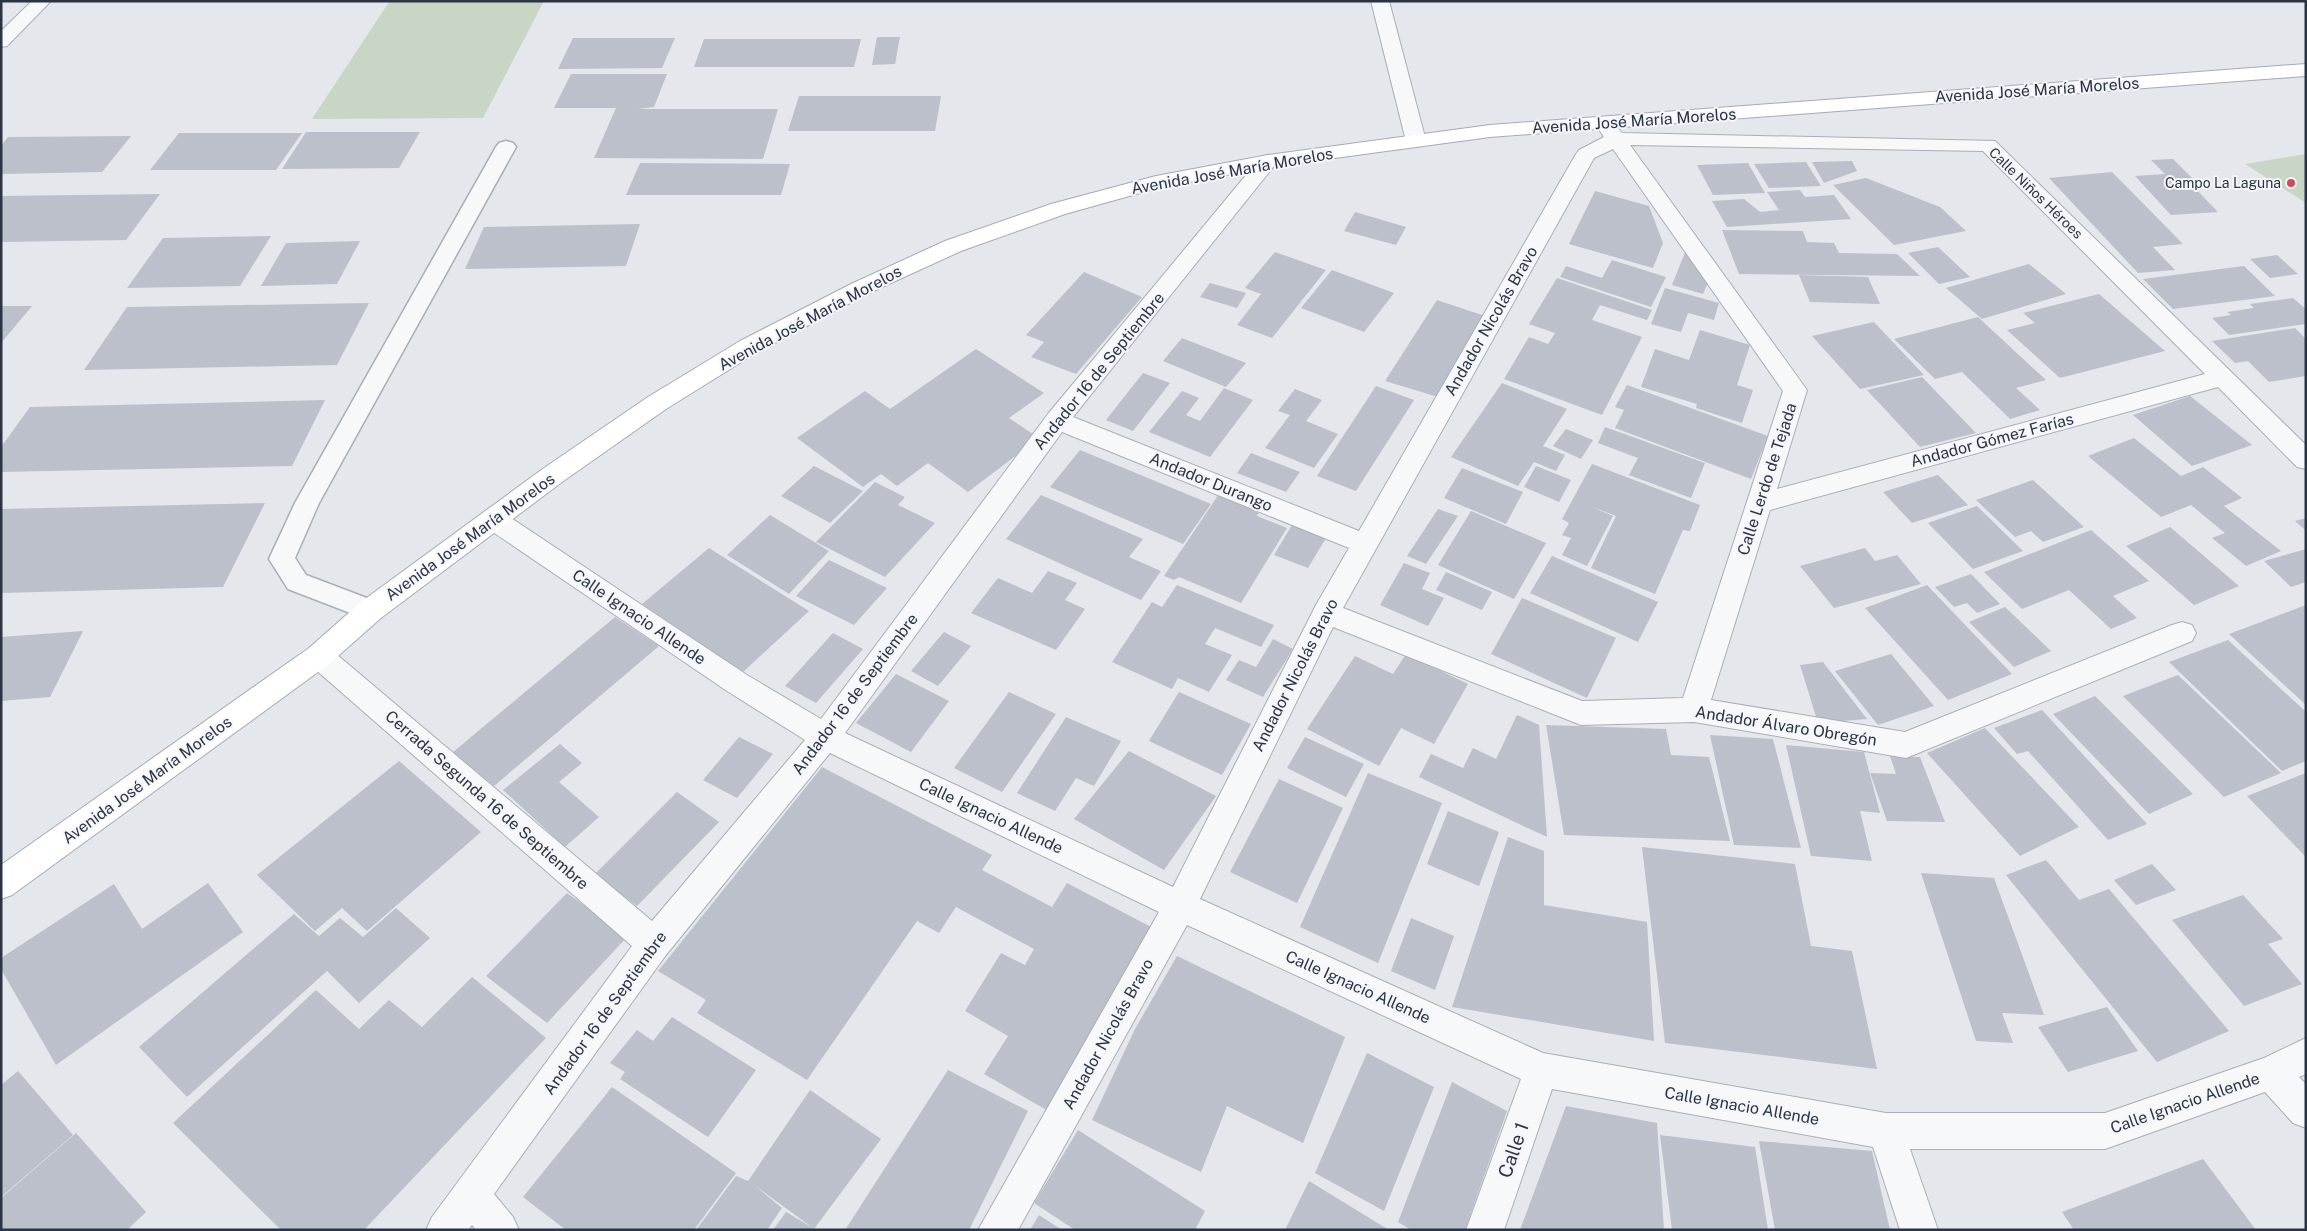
<svg xmlns="http://www.w3.org/2000/svg" width="2307" height="1231" viewBox="0 0 2307 1231" font-family="'Public Sans',sans-serif">
<style>
.green{fill:#c9d6c5}
.building{fill:#bbc0ca}
.lines{fill:none;stroke-linecap:round;stroke-linejoin:round}
.service-casing{stroke:#a9aeb7;stroke-width:3}
.minor-casing{stroke:#a9aeb7;stroke-width:2}
.tertiary-casing{stroke:#a9aeb7;stroke-width:2}
.primary-casing{stroke:#a3abb8;stroke-width:2}
.service{fill:#f7f8fa;fill-rule:evenodd}
.minor{fill:#f7f8fa;fill-rule:evenodd}
.tertiary{fill:#f7f8fa;fill-rule:evenodd}
.primary{fill:#fff;fill-rule:evenodd}
.poi-dot{fill:#d1495b;stroke:#f4f6f9;stroke-width:2}
.labels{text-anchor:middle;dominant-baseline:central;stroke-width:4;stroke-linejoin:round;paint-order:stroke}
.far-poi-label{font-size:14px;fill:#2b3445;stroke:#f4f6f9;text-anchor:end}
.far-street-label{font-size:14px;fill:#2b3445;stroke:#f4f6f9}
.street-label{font-size:16px;fill:#2b3445;stroke:#f4f6f9}
.near-street-label{font-size:19px;fill:#2b3445;stroke:#f4f6f9}
</style>
<rect width="100%" height="100%" fill="#e4e7ec"/>
<!-- green -->
<g class="green">
<polygon points="544,1 483,118 312,119 389,2"/>
<polygon points="2306,154 2306,203 2245,164"/>
</g>
<!-- building -->
<g class="building">
<polygon points="877,37 900,37 895,64 872,65"/>
<polygon points="573,38 675,38 662,68 558,69"/>
<polygon points="704,39 861,39 854,67 694,67"/>
<polygon points="571,74 667,74 654,107 638,109 778,109 763,159 594,158 616,108 554,108"/>
<polygon points="799,96 941,96 935,131 788,131"/>
<polygon points="306,132 420,132 399,168 282,169"/>
<polygon points="179,133 302,133 276,170 150,170"/>
<polygon points="131,136 102,172 1,174 1,146 8,137"/>
<polygon points="2173,159 2194,180 2187,180 2218,212 2171,215 2135,176 2165,174 2151,160"/>
<polygon points="1852,161 1857,171 1824,183 1812,162"/>
<polygon points="1806,162 1821,186 1769,188 1754,164"/>
<polygon points="640,163 790,164 781,195 626,195"/>
<polygon points="1748,163 1765,193 1713,195 1697,165"/>
<polygon points="2112,172 2183,244 2153,247 2175,270 2138,273 2049,178"/>
<polygon points="1866,178 1940,207 1966,231 1894,245 1833,185"/>
<polygon points="1800,190 1805,197 1834,195 1851,219 1727,227 1712,201 1744,199 1760,212 1779,210 1767,192"/>
<polygon points="1595,191 1649,206 1663,243 1653,268 1569,244"/>
<polygon points="160,194 126,240 1,242 1,196"/>
<polygon points="1355,212 1406,227 1396,245 1344,231"/>
<polygon points="640,224 626,266 465,269 484,227"/>
<polygon points="1722,230 1803,231 1807,242 1834,243 1839,253 1897,254 1920,276 1739,274"/>
<polygon points="271,236 240,286 127,288 163,238"/>
<polygon points="360,241 337,284 261,286 286,243"/>
<polygon points="1938,247 1970,277 1939,284 1908,253"/>
<polygon points="1686,250 1709,280 1703,294 1672,285"/>
<polygon points="1275,252 1326,270 1272,338 1237,325 1261,294 1245,288"/>
<polygon points="2277,255 2298,274 2270,278 2250,259"/>
<polygon points="1612,260 1666,277 1651,307 1560,277 1566,266 1602,278"/>
<polygon points="2029,264 2066,294 1982,319 1946,288"/>
<polygon points="2244,266 2275,296 2173,309 2143,279"/>
<polygon points="1332,270 1394,293 1364,332 1301,308"/>
<polygon points="1084,272 1142,297 1076,374 1031,357 1044,342 1026,335"/>
<polygon points="1799,275 1868,277 1880,304 1810,302"/>
<polygon points="1557,278 1652,310 1647,320 1600,305 1592,320 1642,337 1602,415 1504,379 1529,337 1548,344 1555,333 1529,324"/>
<polygon points="1210,283 1246,293 1237,308 1200,297"/>
<polygon points="1665,288 1719,303 1714,320 1688,313 1681,332 1651,324"/>
<polygon points="2099,294 2165,351 2060,378 2007,330 2035,323 2023,313"/>
<polygon points="2293,298 2306,309 2306,324 2229,335 2212,318 2231,315 2227,312 2254,308 2250,304"/>
<polygon points="1437,300 1485,316 1438,397 1385,381"/>
<polygon points="369,303 337,365 84,370 127,307"/>
<polygon points="1,306 32,306 1,343"/>
<polygon points="1978,317 2046,380 2016,388 2040,410 2010,419 1962,372 1935,379 1894,339"/>
<polygon points="1874,322 1924,375 1860,389 1812,336"/>
<polygon points="2295,328 2306,339 2306,376 2269,382 2248,361 2235,363 2212,341"/>
<polygon points="1700,330 1750,345 1737,385 1753,390 1742,423 1696,408 1697,404 1641,387 1655,349 1689,360"/>
<polygon points="1182,338 1246,363 1226,387 1163,361"/>
<polygon points="976,349 1044,393 1009,418 1039,438 968,492 928,463 897,486 881,474 863,487 797,438 865,391 890,409"/>
<polygon points="1143,373 1170,383 1133,431 1106,420"/>
<polygon points="1922,377 1976,433 1920,447 1867,390"/>
<polygon points="1502,383 1567,409 1543,446 1565,455 1556,471 1534,462 1518,486 1451,457"/>
<polygon points="1627,385 1768,436 1751,479 1615,428 1624,410 1615,407"/>
<polygon points="1376,386 1414,400 1356,491 1317,476"/>
<polygon points="1224,388 1253,400 1210,457 1149,432 1182,391 1199,398 1186,415 1200,421"/>
<polygon points="1295,389 1322,400 1306,421 1338,434 1314,468 1265,448 1290,415 1278,411"/>
<polygon points="2190,396 2252,445 2192,466 2133,415"/>
<polygon points="325,400 292,466 1,472 1,447 30,407"/>
<polygon points="1605,427 1705,463 1691,498 1629,475 1638,458 1598,443"/>
<polygon points="1566,429 1593,440 1581,459 1553,446"/>
<polygon points="2134,438 2181,476 2203,467 2242,498 2224,506 2281,551 2246,566 2212,538 2225,533 2191,505 2161,517 2088,456"/>
<polygon points="1080,450 1211,504 1183,544 1050,487"/>
<polygon points="1251,453 1300,472 1286,492 1237,473"/>
<polygon points="1592,464 1700,505 1690,531 1683,530 1655,594 1591,568 1616,516 1590,506 1613,516 1587,566 1562,555 1571,538 1562,535 1569,523 1562,519"/>
<polygon points="814,466 863,491 830,523 781,496"/>
<polygon points="1536,466 1571,480 1559,502 1524,487"/>
<polygon points="1462,468 1523,492 1506,524 1444,498"/>
<polygon points="1938,475 1968,505 1912,523 1883,492"/>
<polygon points="2033,480 2084,527 2043,542 2031,531 2015,537 1976,500"/>
<polygon points="875,482 905,497 898,505 935,523 885,577 816,542"/>
<polygon points="1219,494 1260,510 1257,516 1287,528 1241,603 1179,577 1174,580 1164,576"/>
<polygon points="1041,495 1143,539 1129,557 1161,571 1141,600 1006,539"/>
<polygon points="265,503 223,587 1,593 1,509"/>
<polygon points="1977,506 2023,551 1973,569 1928,523"/>
<polygon points="1438,509 1458,516 1426,564 1407,556"/>
<polygon points="1471,511 1546,543 1514,599 1438,565"/>
<polygon points="770,515 829,551 789,594 727,555"/>
<polygon points="2306,518 2306,531 2295,521"/>
<polygon points="1292,525 1326,538 1308,568 1274,555"/>
<polygon points="2170,527 2239,586 2194,605 2126,546"/>
<polygon points="2091,530 2149,581 2113,596 2137,618 2111,629 2069,590 2022,609 1984,572"/>
<polygon points="709,548 809,611 743,672 642,604"/>
<polygon points="1865,548 1875,561 1897,555 1921,584 1834,608 1800,566"/>
<polygon points="2306,549 2306,582 2291,587 2264,561"/>
<polygon points="1552,556 1658,602 1638,642 1530,593"/>
<polygon points="829,560 887,588 854,625 796,596"/>
<polygon points="1404,563 1430,573 1422,589 1444,598 1428,626 1380,605"/>
<polygon points="1048,571 1077,583 1065,600 1085,609 1056,650 971,613 998,578 1032,593"/>
<polygon points="1446,572 1492,592 1482,610 1436,590"/>
<polygon points="1971,574 2000,604 1977,613 1967,603 1954,607 1935,587"/>
<polygon points="1177,585 1274,625 1261,647 1215,628 1205,644 1232,655 1209,692 1178,678 1172,689 1112,662 1152,602 1162,607"/>
<polygon points="1927,585 2012,674 1948,700 1865,608"/>
<polygon points="1522,598 1616,638 1587,698 1491,654"/>
<polygon points="2306,605 2306,705 2229,634"/>
<polygon points="2005,607 2051,651 2014,667 1969,622"/>
<polygon points="615,617 659,646 494,786 453,752"/>
<polygon points="83,631 50,697 1,701 1,637"/>
<polygon points="944,632 971,646 938,686 911,671"/>
<polygon points="833,633 863,649 816,703 785,686"/>
<polygon points="1273,639 1293,649 1263,697 1226,680 1239,660 1256,667"/>
<polygon points="2228,640 2306,712 2306,761 2282,771 2169,662"/>
<polygon points="1406,654 1468,684 1434,744 1401,728 1379,766 1307,729 1355,656 1393,674"/>
<polygon points="1891,654 1934,706 1878,725 1835,671"/>
<polygon points="1823,662 1867,719 1818,723 1800,665"/>
<polygon points="896,674 949,701 911,752 856,723"/>
<polygon points="2178,675 2281,773 2224,797 2123,696"/>
<polygon points="1009,692 1056,714 1002,792 954,768"/>
<polygon points="1179,692 1251,724 1222,775 1149,741"/>
<polygon points="2095,696 2193,794 2149,814 2053,714"/>
<polygon points="2042,710 2147,824 2108,840 2028,751 2017,754 1994,728"/>
<polygon points="1517,715 1539,725 1547,837 1419,777 1431,754 1463,768 1473,748 1496,759"/>
<polygon points="1066,717 1121,741 1094,786 1076,778 1055,811 1017,793"/>
<polygon points="1546,725 1666,729 1671,755 1709,757 1730,841 1564,835"/>
<polygon points="1985,728 2079,827 2020,856 1927,753"/>
<polygon points="1710,735 1773,739 1801,848 1734,845"/>
<polygon points="739,737 773,754 737,798 703,780"/>
<polygon points="1305,737 1364,764 1346,797 1287,768"/>
<polygon points="560,744 582,763 559,782 599,817 565,847 503,790"/>
<polygon points="1786,745 1864,752 1880,813 1860,811 1872,861 1811,856"/>
<polygon points="1129,751 1216,796 1164,870 1074,819"/>
<polygon points="1890,756 1920,757 1945,822 1887,821 1870,773 1896,774"/>
<polygon points="399,761 481,832 367,931 342,908 315,931 257,875"/>
<polygon points="822,767 992,855 982,870 1052,907 1067,883 1155,929 1050,1112 984,1074 1008,1036 965,1011 1001,953 1025,965 1034,949 956,907 939,933 917,921 807,1080 697,1013 706,1000 658,971"/>
<polygon points="1368,773 1442,803 1378,963 1300,927"/>
<polygon points="2306,773 2306,857 2247,796"/>
<polygon points="1279,779 1343,808 1297,903 1230,872"/>
<polygon points="677,792 719,822 637,906 595,874"/>
<polygon points="1448,811 1499,832 1479,886 1427,864"/>
<polygon points="1508,837 1544,851 1544,905 1647,922 1654,1041 1452,1007"/>
<polygon points="1642,847 1795,864 1811,946 1852,951 1877,1069 1665,1043"/>
<polygon points="2046,860 2079,900 2109,889 2229,1031 2157,1062 2006,875"/>
<polygon points="2152,864 2176,890 2136,905 2114,880"/>
<polygon points="1921,873 1994,878 2044,1015 2002,1013 2013,1043 1976,1041"/>
<polygon points="208,883 243,932 56,1065 1,969 1,958 114,884 142,929"/>
<polygon points="567,893 627,937 547,1023 486,976"/>
<polygon points="2243,895 2283,939 2268,944 2302,984 2244,1006 2172,920"/>
<polygon points="396,908 430,938 359,1003 327,971 187,1097 139,1047 294,914 319,936 340,918 363,937"/>
<polygon points="1411,918 1454,936 1435,990 1391,971"/>
<polygon points="1177,956 1345,1037 1303,1143 1227,1106 1201,1172 1092,1120 1135,1029"/>
<polygon points="472,977 546,1038 364,1230 281,1230 173,1123 316,990 359,1029 389,1000 422,1027"/>
<polygon points="2107,1007 2138,1051 2068,1072 2038,1027"/>
<polygon points="672,1017 756,1070 708,1137 620,1079 625,1072 610,1063 637,1030 653,1041"/>
<polygon points="1367,1053 1434,1087 1384,1211 1315,1173"/>
<polygon points="948,1070 1028,1111 969,1230 845,1230"/>
<polygon points="18,1071 73,1135 1,1197 1,1085"/>
<polygon points="1452,1082 1507,1111 1465,1230 1411,1230 1398,1222"/>
<polygon points="612,1087 736,1173 694,1230 566,1230 523,1197"/>
<polygon points="810,1090 881,1139 814,1229 816,1230 773,1230 786,1212 813,1228 754,1185 782,1208 767,1230 696,1230 736,1176 748,1181"/>
<polygon points="1566,1106 1657,1123 1664,1230 1520,1230"/>
<polygon points="1078,1130 1205,1211 1195,1230 1075,1230 1034,1203"/>
<polygon points="76,1133 146,1212 127,1230 1,1230 1,1198"/>
<polygon points="1660,1135 1755,1147 1768,1230 1672,1230"/>
<polygon points="1759,1141 1872,1151 1890,1230 1775,1230"/>
<polygon points="2203,1159 2256,1230 2074,1230 2062,1212"/>
<polygon points="1309,1181 1389,1230 1285,1230"/>
<polygon points="1039,1215 1062,1230 1030,1230"/>
</g>
<g class="lines">
<!-- service casing -->
<g class="service-casing">
<polygon id="service" points="506,141 513,143 516,147 319,503 295,558 306,575 380,603 384,610 380,617 371,621 288,589 269,559 295,503 496,147 499,143"/>
</g>
<!-- minor casing -->
<g class="minor-casing">
<g id="minor">
<polygon points="32,1 51,1 7,46 1,47 1,31"/>
<path d="M1608,122L1615,124L1622,133L1995,141L2306,445V469L2297,467L2218,387L1770,510L1711,700L1905,732L2172,625L2182,622L2192,625L2196,633L2192,641L1906,758L1694,722L1581,725L1333,627L1200,899L1543,1053L1886,1113H2105L2264,1058L2306,1038V1074L2299,1077L2306,1084V1128L2293,1123L2265,1092L2105,1149H1910L1938,1230H1900L1873,1147L1552,1089L1504,1230H1466L1521,1079L1187,925L1018,1230H978L1159,912L830,753L666,955L494,1194L513,1217L519,1230H476L472,1225L468,1230H426L432,1217L632,946L309,664L305,656L309,648L319,644L329,648L652,921L805,740L727,691L484,526L480,519L484,512L493,509L502,512L747,675L821,719L1048,414L1261,157L1268,155L1275,157L1278,161L1073,417L1359,531L1576,154L1579,150L1604,137L1598,128L1601,124ZM1630,145L1983,151L2205,374L1777,489L1807,390ZM1613,149L1783,391L1683,698L1582,701L1343,608L1594,158ZM1062,432L1349,548L1316,605L1173,887L845,733Z"/>
</g>
</g>
<!-- tertiary casing -->
<g class="tertiary-casing">
<polygon id="tertiary" points="1371,1 1389,1 1426,141 1423,145 1416,147 1409,145 1406,141"/>
</g>
<!-- primary casing -->
<g class="primary-casing">
<polygon id="primary" points="2306,64 2306,76 1490,137 1268,167 1158,188 1065,214 961,251 867,294 756,353 666,409 562,482 381,618 329,664 12,895 1,899 1,865 309,648 361,602 544,468 648,397 740,341 851,284 945,241 1051,204 1156,176 1268,155 1490,125"/>
</g>
<!-- service -->
<use href="#service" class="service"/>
<!-- minor -->
<use href="#minor" class="minor"/>
<!-- tertiary -->
<use href="#tertiary" class="tertiary"/>
<!-- primary -->
<use href="#primary" class="primary"/>
</g>
<!-- markers -->
<circle class="poi-dot" cx="2291" cy="183" r="5"/>
<g class="labels">
<!-- far-poi labels -->
<g class="far-poi-label">
<text x="2281" y="183">Campo La Laguna</text>
</g>
<!-- far-street labels -->
<g class="far-street-label">
<text transform="translate(2036 193) rotate(44)">Calle Niños Héroes</text>
</g>
<!-- street labels -->
<g class="street-label">
<text transform="translate(2037 90) rotate(-4)">Avenida José María Morelos</text>
<text transform="translate(1634 121) rotate(-4)">Avenida José María Morelos</text>
<text transform="translate(1232 171) rotate(-10)">Avenida José María Morelos</text>
<text transform="translate(810 318) rotate(-28)">Avenida José María Morelos</text>
<text transform="translate(1491 321) rotate(-60)">Andador Nicolás Bravo</text>
<text transform="translate(1099 371) rotate(-51)">Andador 16 de Septiembre</text>
<text transform="translate(1992 440) rotate(-15)">Andador Gómez Farías</text>
<text transform="translate(1767 479) rotate(-72)">Calle Lerdo de Tejada</text>
<text transform="translate(1211 482) rotate(22)">Andador Durango</text>
<text transform="translate(470 537) rotate(-36)">Avenida José María Morelos</text>
<text transform="translate(639 617) rotate(34)">Calle Ignacio Allende</text>
<text transform="translate(1295 675) rotate(-63)">Andador Nicolás Bravo</text>
<text transform="translate(855 694) rotate(-53)">Andador 16 de Septiembre</text>
<text transform="translate(1786 726) rotate(9)">Andador Álvaro Obregón</text>
<text transform="translate(147 780) rotate(-36)">Avenida José María Morelos</text>
<text transform="translate(487 800) rotate(41)">Cerrada Segunda 16 de Septiembre</text>
<text transform="translate(991 816) rotate(25)">Calle Ignacio Allende</text>
<text transform="translate(1358 987) rotate(24)">Calle Ignacio Allende</text>
<text transform="translate(605 1013) rotate(-54)">Andador 16 de Septiembre</text>
<text transform="translate(1108 1034) rotate(-61)">Andador Nicolás Bravo</text>
<text transform="translate(2185 1103) rotate(-19)">Calle Ignacio Allende</text>
<text transform="translate(1742 1106) rotate(10)">Calle Ignacio Allende</text>
</g>
<!-- near-street labels -->
<g class="near-street-label">
<text transform="translate(1513 1150) rotate(-71)">Calle 1</text>
</g>
</g>
<!-- border -->
<rect width="2307" height="1231" fill="none" stroke="#2b3445" stroke-width="5"/>
</svg>
